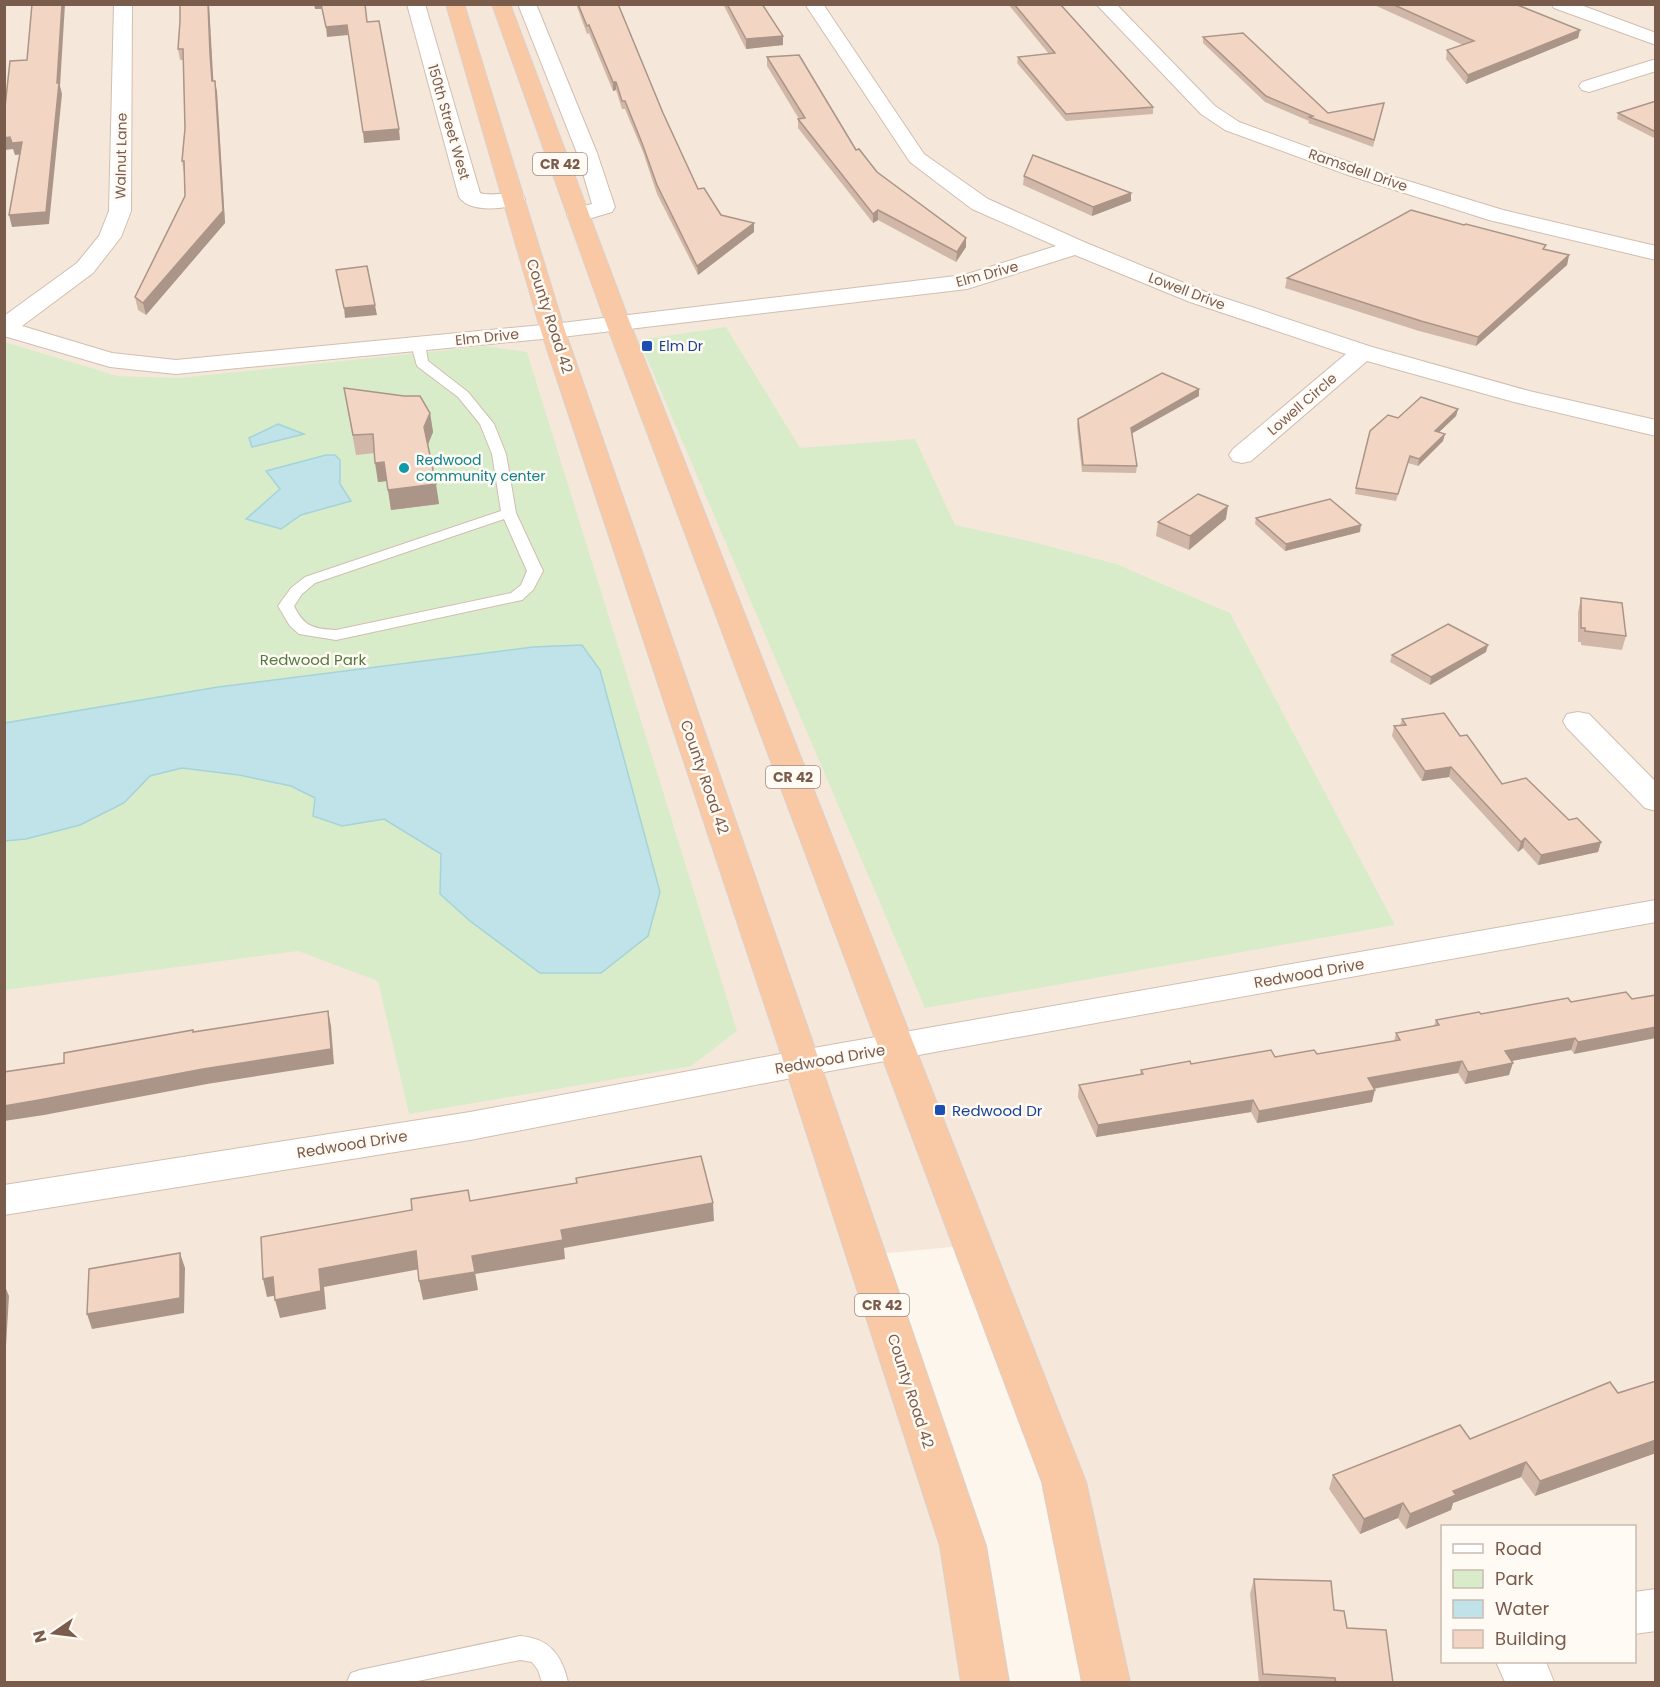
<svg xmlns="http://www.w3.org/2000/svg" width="1660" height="1687" viewBox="0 0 1660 1687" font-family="Poppins,sans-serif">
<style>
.residential{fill:#f5e8da;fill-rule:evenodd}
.green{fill:#d8ecc9}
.water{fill:#bfe3e8;stroke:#a5d3da;stroke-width:1.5}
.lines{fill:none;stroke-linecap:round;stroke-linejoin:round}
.service-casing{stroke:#d1beb0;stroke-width:2}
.minor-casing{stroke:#d1beb0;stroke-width:2}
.trunk-casing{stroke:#dad1cd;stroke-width:2}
.service{fill:#fff;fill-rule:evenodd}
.minor{fill:#fff;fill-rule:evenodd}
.trunk{fill:#f9c8a4;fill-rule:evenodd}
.wall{fill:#d1b7a8}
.shaded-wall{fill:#aa9588}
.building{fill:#f3d5c3;stroke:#aa9588;stroke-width:1.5}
.transit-dot{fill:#1a4fb4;stroke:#fffaf3;stroke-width:2}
.culture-dot{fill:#0f9aa8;stroke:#fffaf3;stroke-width:2}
.labels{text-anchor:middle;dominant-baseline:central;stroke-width:5;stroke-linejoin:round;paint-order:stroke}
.far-street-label{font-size:14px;fill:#7a5c4d;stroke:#fffaf3}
.shield{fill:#fffaf3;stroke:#a28b7f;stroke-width:1.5}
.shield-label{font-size:14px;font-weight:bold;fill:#7a5c4d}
.far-transit-label{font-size:14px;fill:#164399;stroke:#fffaf3;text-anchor:start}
.far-culture-label{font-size:14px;fill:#0d838f;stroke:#fffaf3;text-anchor:start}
.street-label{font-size:15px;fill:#7a5c4d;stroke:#fffaf3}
.park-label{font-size:15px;fill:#537a41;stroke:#fffaf3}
.transit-label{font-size:15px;fill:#164399;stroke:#fffaf3;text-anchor:start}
</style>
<rect width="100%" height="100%" fill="#fdf6ec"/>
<!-- residential -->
<path class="residential" d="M5,5H1655V1682H1106L1064,1482L973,1245L867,1255L963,1546L985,1682H5ZM1442,1526H1634V1662H1442Z"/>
<!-- green -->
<g class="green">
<polygon points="726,327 800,448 915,439 955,525 1033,542 1116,564 1230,613 1395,925 925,1008 639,340"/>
<polygon points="5,342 117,376 179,378 485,346 527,352 737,1031 691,1066 409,1114 378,981 298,951 5,990"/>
</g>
<!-- water -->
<g class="water">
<polygon points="278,424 304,434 252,447 249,438"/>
<polygon points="326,455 335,455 340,460 340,484 351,501 301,515 281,529 246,519 280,489 266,471"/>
<polygon points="582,645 600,670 660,892 648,936 601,973 540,973 470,921 440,894 441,854 384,819 342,826 313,816 315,798 291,786 239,775 182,768 150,776 124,803 80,825 26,839 5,841 5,723 218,687 533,647"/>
</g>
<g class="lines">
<!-- service casing -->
<g class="service-casing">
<g id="service">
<path d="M418,340L425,344L428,361L468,392L494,424L506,454L516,513L543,571L533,590L522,600L336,640L299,634L290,626L278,606L291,588L305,577L501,511L492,454L480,424L458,397L417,366L411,344ZM504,519L527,571L521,585L511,593L336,630C314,629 304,627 294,606L302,594L315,583Z"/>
<path d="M520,1636C549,1638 562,1655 568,1682H542L538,1670L532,1662L520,1660L413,1682H347L351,1673L360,1670Z"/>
</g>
</g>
<!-- minor casing -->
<g class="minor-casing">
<g id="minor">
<polygon points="114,4 132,4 131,211 121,237 93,273 22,326 112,353 176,360 553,324 964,275 1056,246 972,209 910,162 805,4 823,4 924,154 988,199 1084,242 1206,292 1372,347 1529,391 1656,420 1656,436 1514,402 1367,361 1251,461 1242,463 1233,461 1229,455 1233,449 1346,354 1190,302 1075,255 967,289 553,338 176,374 110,367 4,336 4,316 77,263 99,236 109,211"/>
<path d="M407,4H425L480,193C493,197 507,191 522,194L525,199L522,204C505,208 471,214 459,197Z"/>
<polygon points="518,4 536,4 597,153 615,207 612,212 578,222 570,220 567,215 570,210 592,204 577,153"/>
<polygon points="1096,4 1116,4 1215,106 1239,122 1362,167 1503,210 1656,246 1656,260 1489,220 1348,175 1225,130 1201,114"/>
<polygon points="1551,4 1578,4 1656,33 1656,45 1554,8"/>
<polygon points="1656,59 1656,71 1589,92 1582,90 1579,86 1582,82"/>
<polygon points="1578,712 1589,714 1656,782 1656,811 1645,808 1567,728 1563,721 1567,714"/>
<polygon points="1656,900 1656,922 802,1076 470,1140 4,1215 4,1185 470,1112 802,1050"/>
<polygon points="1656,1589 1656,1631 1634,1634 1634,1592"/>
<polygon points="1498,1662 1546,1662 1554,1682 1505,1682 1497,1664"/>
</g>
</g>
<!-- trunk casing -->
<g class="trunk-casing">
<g id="trunk">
<polygon points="446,4 464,4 565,331 820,1063 986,1546 1009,1682 961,1682 940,1546 784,1063 541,331"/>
<polygon points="492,4 510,4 630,323 1086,1482 1130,1682 1082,1682 1042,1482 606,323"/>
</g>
</g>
<!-- service -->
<use href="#service" class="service"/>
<!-- minor -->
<use href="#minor" class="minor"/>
<!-- trunk -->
<use href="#trunk" class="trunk"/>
</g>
<!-- wall -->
<g class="wall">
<polygon points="180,4 209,4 212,65 213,81 217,92 225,223 146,315 138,310 135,297 185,196 184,172 182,161 185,128 183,60 180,60 178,49 180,21"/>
<polygon points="576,4 618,4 663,113 698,189 721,215 754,223 754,232 698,275 657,194 643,152 625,109 622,109 616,90 613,91 589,33 587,34"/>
<polygon points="723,4 762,4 783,45 746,49"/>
<polygon points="1008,4 1060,4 1153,107 1153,114 1066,121 1017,63 1018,57 1049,54"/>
<polygon points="1372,4 1515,4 1580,30 1578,38 1466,84 1446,59 1447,50 1463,45"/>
<polygon points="1203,37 1328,113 1382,110 1373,147 1308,123 1309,121 1265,102 1203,43"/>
<polygon points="767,57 877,172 966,247 956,262 878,220 873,223 798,128 798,119 799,119 767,66"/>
<polygon points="1656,101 1656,139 1617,119 1618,113"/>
<polygon points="1024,176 1131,201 1092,216 1023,185"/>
<polygon points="1545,249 1569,255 1567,265 1476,346 1419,331 1285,288 1287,278"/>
<polygon points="344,388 430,413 433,432 428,444 439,504 391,510 387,481 378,482 375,453 356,455"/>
<polygon points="1199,389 1199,396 1132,433 1137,466 1136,473 1082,472 1077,426 1078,419"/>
<polygon points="1458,409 1456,416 1439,432 1443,441 1418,466 1408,463 1396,501 1355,494 1356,488 1398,418"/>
<polygon points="1256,518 1360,532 1285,551 1255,524"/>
<polygon points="1226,519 1189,550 1156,536 1158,522"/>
<polygon points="1581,598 1626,636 1622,650 1581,645 1581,642 1578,642 1578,612"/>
<polygon points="1486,652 1430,685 1390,662 1392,655"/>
<polygon points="1402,719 1460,736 1502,784 1569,820 1601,842 1598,852 1538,865 1523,848 1518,852 1449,777 1422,781 1392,736 1394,726 1400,726"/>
<polygon points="1626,992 1574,1054 1571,1050 1511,1061 1509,1075 1465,1084 1458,1073 1374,1089 1372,1102 1257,1123 1251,1112 1096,1137 1078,1097 1079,1085 1140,1074 1141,1070 1191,1064 1317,1054 1394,1041 1396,1033 1434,1026 1436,1020 1571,1002"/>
<polygon points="1656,1381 1656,1453 1535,1496 1521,1477 1453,1503 1451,1510 1406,1529 1398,1518 1360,1534 1329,1489 1333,1475 1470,1439"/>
<polygon points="1254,1579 1334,1610 1347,1628 1393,1683 1259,1683 1250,1594"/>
</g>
<!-- shaded-wall -->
<g class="shaded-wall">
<polygon points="62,4 65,4 60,86 62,94 49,224 12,227 9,215 57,83"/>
<polygon points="208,4 209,4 214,92 212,81 210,54"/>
<polygon points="314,4 321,4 321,9 315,9"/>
<polygon points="347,25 348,35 327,37 326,27"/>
<polygon points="1580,30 1578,38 1466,84 1468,75"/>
<polygon points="783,36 783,45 746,49 746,39"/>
<polygon points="215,81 217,92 225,223 146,315 143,303 223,211"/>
<polygon points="613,82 616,82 616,90 613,91"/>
<polygon points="399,129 400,140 364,143 363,132"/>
<polygon points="10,137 22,142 25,154 15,155 13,149 5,150 4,138"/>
<polygon points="1131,193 1131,201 1092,216 1093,207"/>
<polygon points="878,210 878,220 873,223 873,214"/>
<polygon points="754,223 754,232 698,275 697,266"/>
<polygon points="966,238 966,247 956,262 957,252"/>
<polygon points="1569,255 1567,265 1476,346 1478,337"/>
<polygon points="375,305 377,315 345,318 344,308"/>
<polygon points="1199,389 1199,396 1131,434 1131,428"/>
<polygon points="1458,409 1456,416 1434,437 1435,431"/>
<polygon points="430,413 433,432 427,447 424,427"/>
<polygon points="1445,434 1443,441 1418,466 1419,459"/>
<polygon points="384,462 387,481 378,482 375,463"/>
<polygon points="436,484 439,504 391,510 388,490"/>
<polygon points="1228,506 1226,519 1189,550 1190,536"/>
<polygon points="1361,525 1360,532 1285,551 1286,544"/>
<polygon points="1488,645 1486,652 1430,685 1431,677"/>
<polygon points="1451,767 1449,777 1422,781 1425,771"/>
<polygon points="1525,838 1523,848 1518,852 1521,842"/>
<polygon points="1601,842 1598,852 1538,865 1541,855"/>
<polygon points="328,1011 331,1026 334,1064 207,1084 44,1115 4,1121 4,1106"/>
<polygon points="1656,1027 1656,1038 1574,1054 1578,1042"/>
<polygon points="1575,1038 1571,1050 1501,1063 1505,1051"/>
<polygon points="1462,1061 1458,1073 1365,1090 1368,1078"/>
<polygon points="1513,1063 1509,1075 1465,1084 1468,1072"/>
<polygon points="1375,1090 1372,1102 1257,1123 1259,1111"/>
<polygon points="1253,1100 1251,1112 1096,1137 1098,1125"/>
<polygon points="713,1203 714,1221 564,1248 565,1259 475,1274 472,1256 561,1230"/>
<polygon points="416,1251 420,1269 324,1287 326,1309 280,1318 275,1300 319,1269"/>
<polygon points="180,1253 185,1268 184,1313 92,1329 87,1314"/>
<polygon points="475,1272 478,1290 423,1300 419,1281"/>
<polygon points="273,1277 278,1295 267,1297 263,1279"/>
<polygon points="4,1284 9,1296 6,1346 4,1346"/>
<polygon points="1656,1440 1656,1453 1535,1496 1540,1481"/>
<polygon points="1526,1462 1521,1477 1453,1503 1451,1510 1406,1529 1410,1514 1453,1491"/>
<polygon points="1403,1503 1398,1518 1360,1534 1364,1519"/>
</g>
<!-- building -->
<g class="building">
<polygon points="32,4 62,4 57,83 59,83 46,212 9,215 22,142 12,143 10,137 4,138 4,116 10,61 27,60"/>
<polygon points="180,4 208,4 210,54 212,81 215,81 223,211 143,303 135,297 185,196 184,161 182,161 185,128 183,49 178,49 180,21"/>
<polygon points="321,4 365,4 367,22 379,21 399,129 363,132 347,25 326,27"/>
<polygon points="578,4 618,4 663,113 698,189 704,188 721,215 754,223 697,266 657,185 642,143 625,101 622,101 616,82 613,82 589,25 587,26"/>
<polygon points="727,4 762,4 783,36 746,39"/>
<polygon points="1014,4 1060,4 1153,107 1066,114 1018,57 1055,53"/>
<polygon points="1392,4 1515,4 1580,30 1468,75 1447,50 1474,41"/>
<polygon points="1243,33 1328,113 1384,103 1374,140 1309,117 1313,116 1266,96 1203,37"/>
<polygon points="799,55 856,150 859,149 877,172 966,238 957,252 878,210 873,214 798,119 805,118 767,57"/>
<polygon points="1656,101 1656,132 1618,113"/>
<polygon points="1033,155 1131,193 1093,207 1024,176"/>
<polygon points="1411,210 1464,225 1466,224 1546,245 1543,249 1569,255 1478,337 1421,321 1287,278"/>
<polygon points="367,266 375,305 344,308 336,270"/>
<polygon points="1162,373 1199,389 1131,428 1137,466 1083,465 1078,419"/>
<polygon points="344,388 404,396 420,396 430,413 424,427 436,484 388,490 384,462 375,463 373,434 353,435"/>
<polygon points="1421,397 1458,409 1435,431 1445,434 1419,459 1410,456 1398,494 1356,488 1370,431 1388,415 1398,418"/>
<polygon points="1198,494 1228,506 1190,536 1158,522"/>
<polygon points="1330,499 1361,525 1286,544 1256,518"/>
<polygon points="1581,598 1622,603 1626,636 1585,631 1585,628 1581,628"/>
<polygon points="1448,624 1488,645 1431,677 1392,655"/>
<polygon points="1444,713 1460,736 1467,735 1502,784 1526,778 1569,820 1577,818 1601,842 1541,855 1525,838 1521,842 1451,767 1425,771 1394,726 1406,725 1402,719"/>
<polygon points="1626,992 1632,999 1656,995 1656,1027 1578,1042 1575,1038 1505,1051 1513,1063 1468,1072 1462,1061 1368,1078 1375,1090 1259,1111 1253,1100 1098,1125 1079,1085 1143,1074 1141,1070 1190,1061 1191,1064 1271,1050 1275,1057 1314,1050 1317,1054 1400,1040 1396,1033 1439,1025 1436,1020 1479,1012 1481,1014 1568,998 1571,1002"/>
<polygon points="328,1011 331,1049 203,1069 39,1100 4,1106 4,1072 64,1063 64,1053 193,1030 193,1032"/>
<polygon points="701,1156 713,1203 561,1230 563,1240 472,1256 475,1272 419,1281 416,1251 319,1269 321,1291 275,1300 273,1277 263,1279 261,1237 412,1210 411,1199 468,1190 470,1201 577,1183 576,1178"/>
<polygon points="180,1253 180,1298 87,1314 89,1269"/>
<polygon points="1656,1381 1656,1440 1540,1481 1526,1462 1453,1491 1456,1495 1410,1514 1403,1503 1364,1519 1333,1475 1460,1425 1470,1439 1610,1382 1618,1393"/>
<polygon points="1254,1579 1331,1581 1334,1610 1344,1611 1347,1628 1386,1630 1393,1683 1336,1683 1335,1678 1263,1674"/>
</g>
<!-- markers -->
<g class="transit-dot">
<rect x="641" y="340" width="12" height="12" rx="3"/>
<rect x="934" y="1104" width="12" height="12" rx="3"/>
</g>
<circle class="culture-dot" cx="404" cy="468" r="6"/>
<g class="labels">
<!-- far-street labels -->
<g class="far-street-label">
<text transform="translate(449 122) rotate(74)">150th Street West</text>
<text transform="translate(121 156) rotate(-89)">Walnut Lane</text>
<text transform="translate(1358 170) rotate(19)">Ramsdell Drive</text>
<text transform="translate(987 274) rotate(-15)">Elm Drive</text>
<text transform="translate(1187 291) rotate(21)">Lowell Drive</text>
<text transform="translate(487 337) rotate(-6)">Elm Drive</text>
<text transform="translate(1302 404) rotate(-41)">Lowell Circle</text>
</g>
<!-- shield labels -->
<g class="shield">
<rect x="533" y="153" width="54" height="22" rx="4.5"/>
<rect x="766" y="766" width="54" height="22" rx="4.5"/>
<rect x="855" y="1294" width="54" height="22" rx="4.5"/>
</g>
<g class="shield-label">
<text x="560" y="164">CR 42</text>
<text x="793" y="777">CR 42</text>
<text x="882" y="1305">CR 42</text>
</g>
<!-- far-transit labels -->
<g class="far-transit-label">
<text x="659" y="346">Elm Dr</text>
</g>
<!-- far-culture labels -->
<g class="far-culture-label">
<text x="416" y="460">Redwood<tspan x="416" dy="16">community center</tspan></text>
</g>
<!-- street labels -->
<g class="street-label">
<text transform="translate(550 316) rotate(72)">County Road 42</text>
<text transform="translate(705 777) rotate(71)">County Road 42</text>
<text transform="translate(1309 973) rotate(-10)">Redwood Drive</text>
<text transform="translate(830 1059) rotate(-10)">Redwood Drive</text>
<text transform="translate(352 1144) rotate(-9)">Redwood Drive</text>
<text transform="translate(911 1391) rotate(72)">County Road 42</text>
</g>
<!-- park labels -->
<g class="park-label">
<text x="313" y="659">Redwood Park</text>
</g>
<!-- transit labels -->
<g class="transit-label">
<text x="952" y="1110">Redwood Dr</text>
</g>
</g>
<!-- border -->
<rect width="1660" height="1687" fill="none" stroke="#7a5c4d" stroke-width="12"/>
<!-- legend -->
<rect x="1441" y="1525" width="195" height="138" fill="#fffaf3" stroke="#cabbb1" stroke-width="1.5"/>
<rect x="1453" y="1544" width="30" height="9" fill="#ffffff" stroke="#cabbb1" stroke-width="1.5"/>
<text x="1495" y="1555" font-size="18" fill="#7a5c4d">Road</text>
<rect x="1453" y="1570" width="30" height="18" fill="#d8ecc9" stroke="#cabbb1" stroke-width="1.5"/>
<text x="1495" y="1585" font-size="18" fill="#7a5c4d">Park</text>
<rect x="1453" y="1600" width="30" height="18" fill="#bfe3e8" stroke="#cabbb1" stroke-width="1.5"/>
<text x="1495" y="1615" font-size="18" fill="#7a5c4d">Water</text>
<rect x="1453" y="1630" width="30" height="18" fill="#f3d5c3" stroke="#cabbb1" stroke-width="1.5"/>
<text x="1495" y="1645" font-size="18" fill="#7a5c4d">Building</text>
<!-- north arrow -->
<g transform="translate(54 1633) rotate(256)" stroke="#fffaf3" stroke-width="4.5" paint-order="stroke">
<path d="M0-4.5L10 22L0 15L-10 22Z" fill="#7a5c4d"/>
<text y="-9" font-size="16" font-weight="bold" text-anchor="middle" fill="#7a5c4d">N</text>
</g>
</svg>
